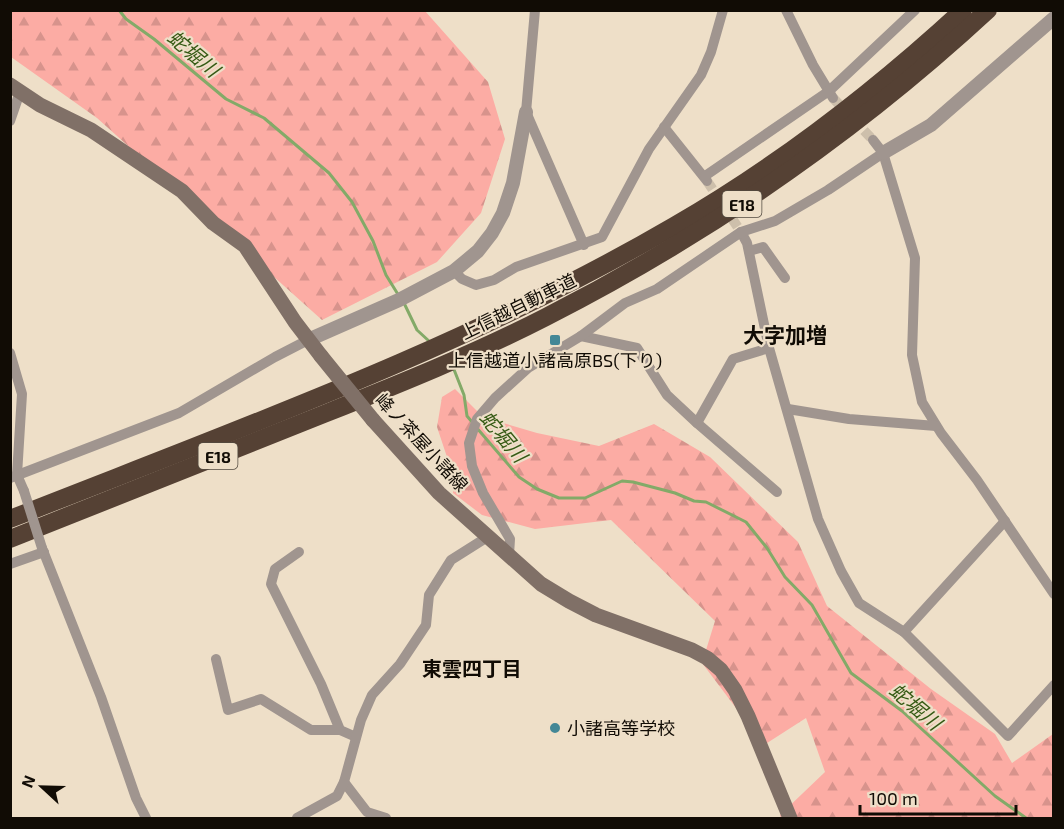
<svg xmlns="http://www.w3.org/2000/svg" width="1064" height="829" viewBox="0 0 1064 829" font-family="'Exo 2','Noto Sans JP',sans-serif">
<style>
.forest{fill:url(#forest-firs)}
.lines{fill:none;stroke-linecap:round;stroke-linejoin:round}
.stream{stroke:#83aa68;stroke-width:3}
.minor-tunnel{stroke:#cdbfab;stroke-width:10;stroke-dasharray:10 5;stroke-linecap:butt}
.minor{stroke:#a0958f;stroke-width:10}
.tertiary{stroke:#a0958f;stroke-width:14}
.secondary{stroke:#807067;stroke-width:15}
.motorway{stroke:#554134;stroke-width:18}
.minor-bridge{stroke:#a0958f;stroke-width:10}
.secondary-bridge{stroke:#807067;stroke-width:15}
.poi-dot{fill:#438796;stroke:#eedfc8;stroke-width:2}
.labels{text-anchor:middle;dominant-baseline:central;stroke-width:4.5;stroke-linejoin:round;paint-order:stroke}
.shield{fill:#eedfc8;stroke:#534b40;stroke-width:1.5}
.shield-label{font-size:16px;font-weight:bold;fill:#110c05}
.street-label{font-size:18px;fill:#110c05;stroke:#eedfc8}
.poi-label{font-size:18px;fill:#110c05;stroke:#eedfc8}
.water-label{font-size:20px;font-style:italic;fill:#355a14;stroke:#eedfc8}
.neighbourhood-label{font-size:20px;font-weight:bold;fill:#110c05;stroke:#eedfc8}
.quarter-label{font-size:21px;font-weight:bold;fill:#110c05;stroke:#eedfc8}
</style>
<defs>
<pattern id="forest-firs" width="22" height="20" patternUnits="userSpaceOnUse" patternTransform="scale(1.5)"><rect width="22" height="20" fill="#fcaca4"/><path d="M5 1l3.5 6h-7zM16 11l3.5 6h-7z" fill="#d7938c"/></pattern>
</defs>
<rect width="100%" height="100%" fill="#eedfc8"/>
<!-- forest -->
<g class="forest">
<polygon points="11,11 425,11 488,82 505,139 481,213 437,262 322,320 97,118 11,57"/>
<polygon points="455,389 483,417 537,433 599,446 654,424 710,457 798,542 827,606 931,689 995,734 1012,763 1053,734 1053,818 781,818 780,815 825,772 806,718 764,745 702,663 715,621 611,520 535,529 482,515 453,493 454,478 437,427 442,397"/>
</g>
<g class="lines">
<!-- stream -->
<g class="stream">
<polyline points="119,10 126,19 154,39 226,99 264,118 329,173 352,202 373,241 386,275 399,296"/>
<polyline points="403,301 417,330 430,342"/>
<polyline points="453,367 464,395 467,416 472,422"/>
<polyline points="476,427 519,477 537,489 559,498 585,498 622,481 633,482 675,493 694,501 706,502 746,522 767,548 785,577 812,605 851,673 902,711 995,796 1026,818"/>
</g>
<!-- minor-tunnel -->
<g class="minor-tunnel">
<polyline points="833,98 873,140"/>
<polyline points="707,181 741,232"/>
</g>
<!-- minor -->
<g class="minor">
<polyline points="535,10 526,112 584,245"/>
<polyline points="786,10 813,65 833,98"/>
<polyline points="10,121 20,92"/>
<polyline points="664,127 707,181"/>
<polyline points="873,140 883,153 915,258 912,355 922,402 941,433 977,480 1054,594"/>
<polyline points="705,176 829,91 915,10"/>
<polyline points="741,232 747,243 769,348 818,519 841,571 859,603 904,632 1008,736 1054,685"/>
<polyline points="749,251 763,247 785,278"/>
<polyline points="454,271 462,279 476,285 494,280 516,267 602,237 649,149 701,75 711,52 723,10"/>
<polyline points="581,336 637,348 667,395 697,423 733,359 769,348"/>
<polyline points="10,353 22,394 17,475 24,491"/>
<polyline points="788,409 849,419 936,426"/>
<polyline points="697,423 777,492"/>
<polyline points="10,478 179,413 275,357 308,340"/>
<polyline points="42,548 101,697 136,798 146,818"/>
<polyline points="299,552 275,569 271,584 321,684 340,730 356,737"/>
<polyline points="509,555 510,539 483,493 472,466 469,443 477,419 495,398 528,368 581,336 625,303 657,289 741,232 775,221 828,190 883,153"/>
<polyline points="10,564 44,552"/>
<polyline points="904,632 1005,521"/>
<polyline points="216,659 228,710 261,699 311,730 340,730"/>
<polyline points="344,782 367,812 386,818"/>
<polyline points="297,818 337,796 344,782 361,720 372,695 400,664 426,625 429,595 451,560 489,536"/>
</g>
<!-- tertiary -->
<g class="tertiary">
<polyline points="883,153 931,125 1054,18"/>
<polyline points="308,340 399,300 454,271 478,251 492,233 503,213 513,183 526,112"/>
</g>
<!-- secondary -->
<g class="secondary">
<polyline points="10,85 40,105 91,130 182,191 213,223 245,246 295,322 321,356"/>
<polyline points="373,420 439,493 541,584 569,601 596,615 692,650 707,658 721,670 735,690 748,716 790,818"/>
</g>
<!-- motorway -->
<g class="motorway">
<path d="M10,519C235,430 465,348 674,226C778,166 875,91 963,10"/>
<path d="M10,539C115,497 220,456 324,414C399,384 474,354 546,317C707,235 855,133 988,10"/>
</g>
<!-- minor-bridge -->
<polyline class="minor-bridge" points="24,491 42,548"/>
<!-- secondary-bridge -->
<polyline class="secondary-bridge" points="321,356 373,420"/>
</g>
<!-- markers -->
<g class="poi-dot">
<rect x="549" y="334" width="12" height="12" rx="3"/>
<circle cx="555" cy="728" r="6"/>
</g>
<g class="labels">
<!-- shield labels -->
<g class="shield">
<rect x="722.5" y="191" width="39" height="26" rx="4.5"/>
<rect x="198.5" y="443" width="39" height="26" rx="4.5"/>
</g>
<g class="shield-label">
<text x="742" y="204">E18</text>
<text x="218" y="456">E18</text>
</g>
<!-- street labels -->
<g class="street-label">
<text transform="translate(518 306) rotate(-26)">上信越自動車道</text>
<text transform="translate(422 442) rotate(47)">峰ノ茶屋小諸線</text>
</g>
<!-- poi labels -->
<g class="poi-label">
<text x="555" y="360">上信越道小諸高原BS(下り)</text>
<text x="567" y="728" text-anchor="start">小諸高等学校</text>
</g>
<!-- water labels -->
<g class="water-label">
<text transform="translate(194 53) rotate(40)">蛇堀川</text>
<text transform="translate(504 436) rotate(50)">蛇堀川</text>
<text transform="translate(916 706) rotate(40)">蛇堀川</text>
</g>
<!-- neighbourhood labels -->
<g class="neighbourhood-label">
<text x="472" y="668">東雲四丁目</text>
</g>
<!-- quarter labels -->
<g class="quarter-label">
<text x="785" y="334">大字加増</text>
</g>
</g>
<!-- border -->
<rect width="1064" height="829" fill="none" stroke="#110c05" stroke-width="24"/>
<!-- north arrow -->
<g transform="translate(42 787) rotate(292)" stroke="#eedfc8" stroke-width="4.5" paint-order="stroke">
<path d="M0-4.5L10 22L0 15L-10 22Z" fill="#110c05"/>
<text y="-9" font-size="16" font-weight="bold" text-anchor="middle" fill="#110c05">N</text>
</g>
<!-- scale -->
<path d="M860 805v9h156v-9" fill="none" stroke="#110c05" stroke-width="3"/>
<text x="869" y="805" font-size="18" fill="#110c05" stroke="#eedfc8" stroke-width="4.5" paint-order="stroke">100 m</text>
</svg>
